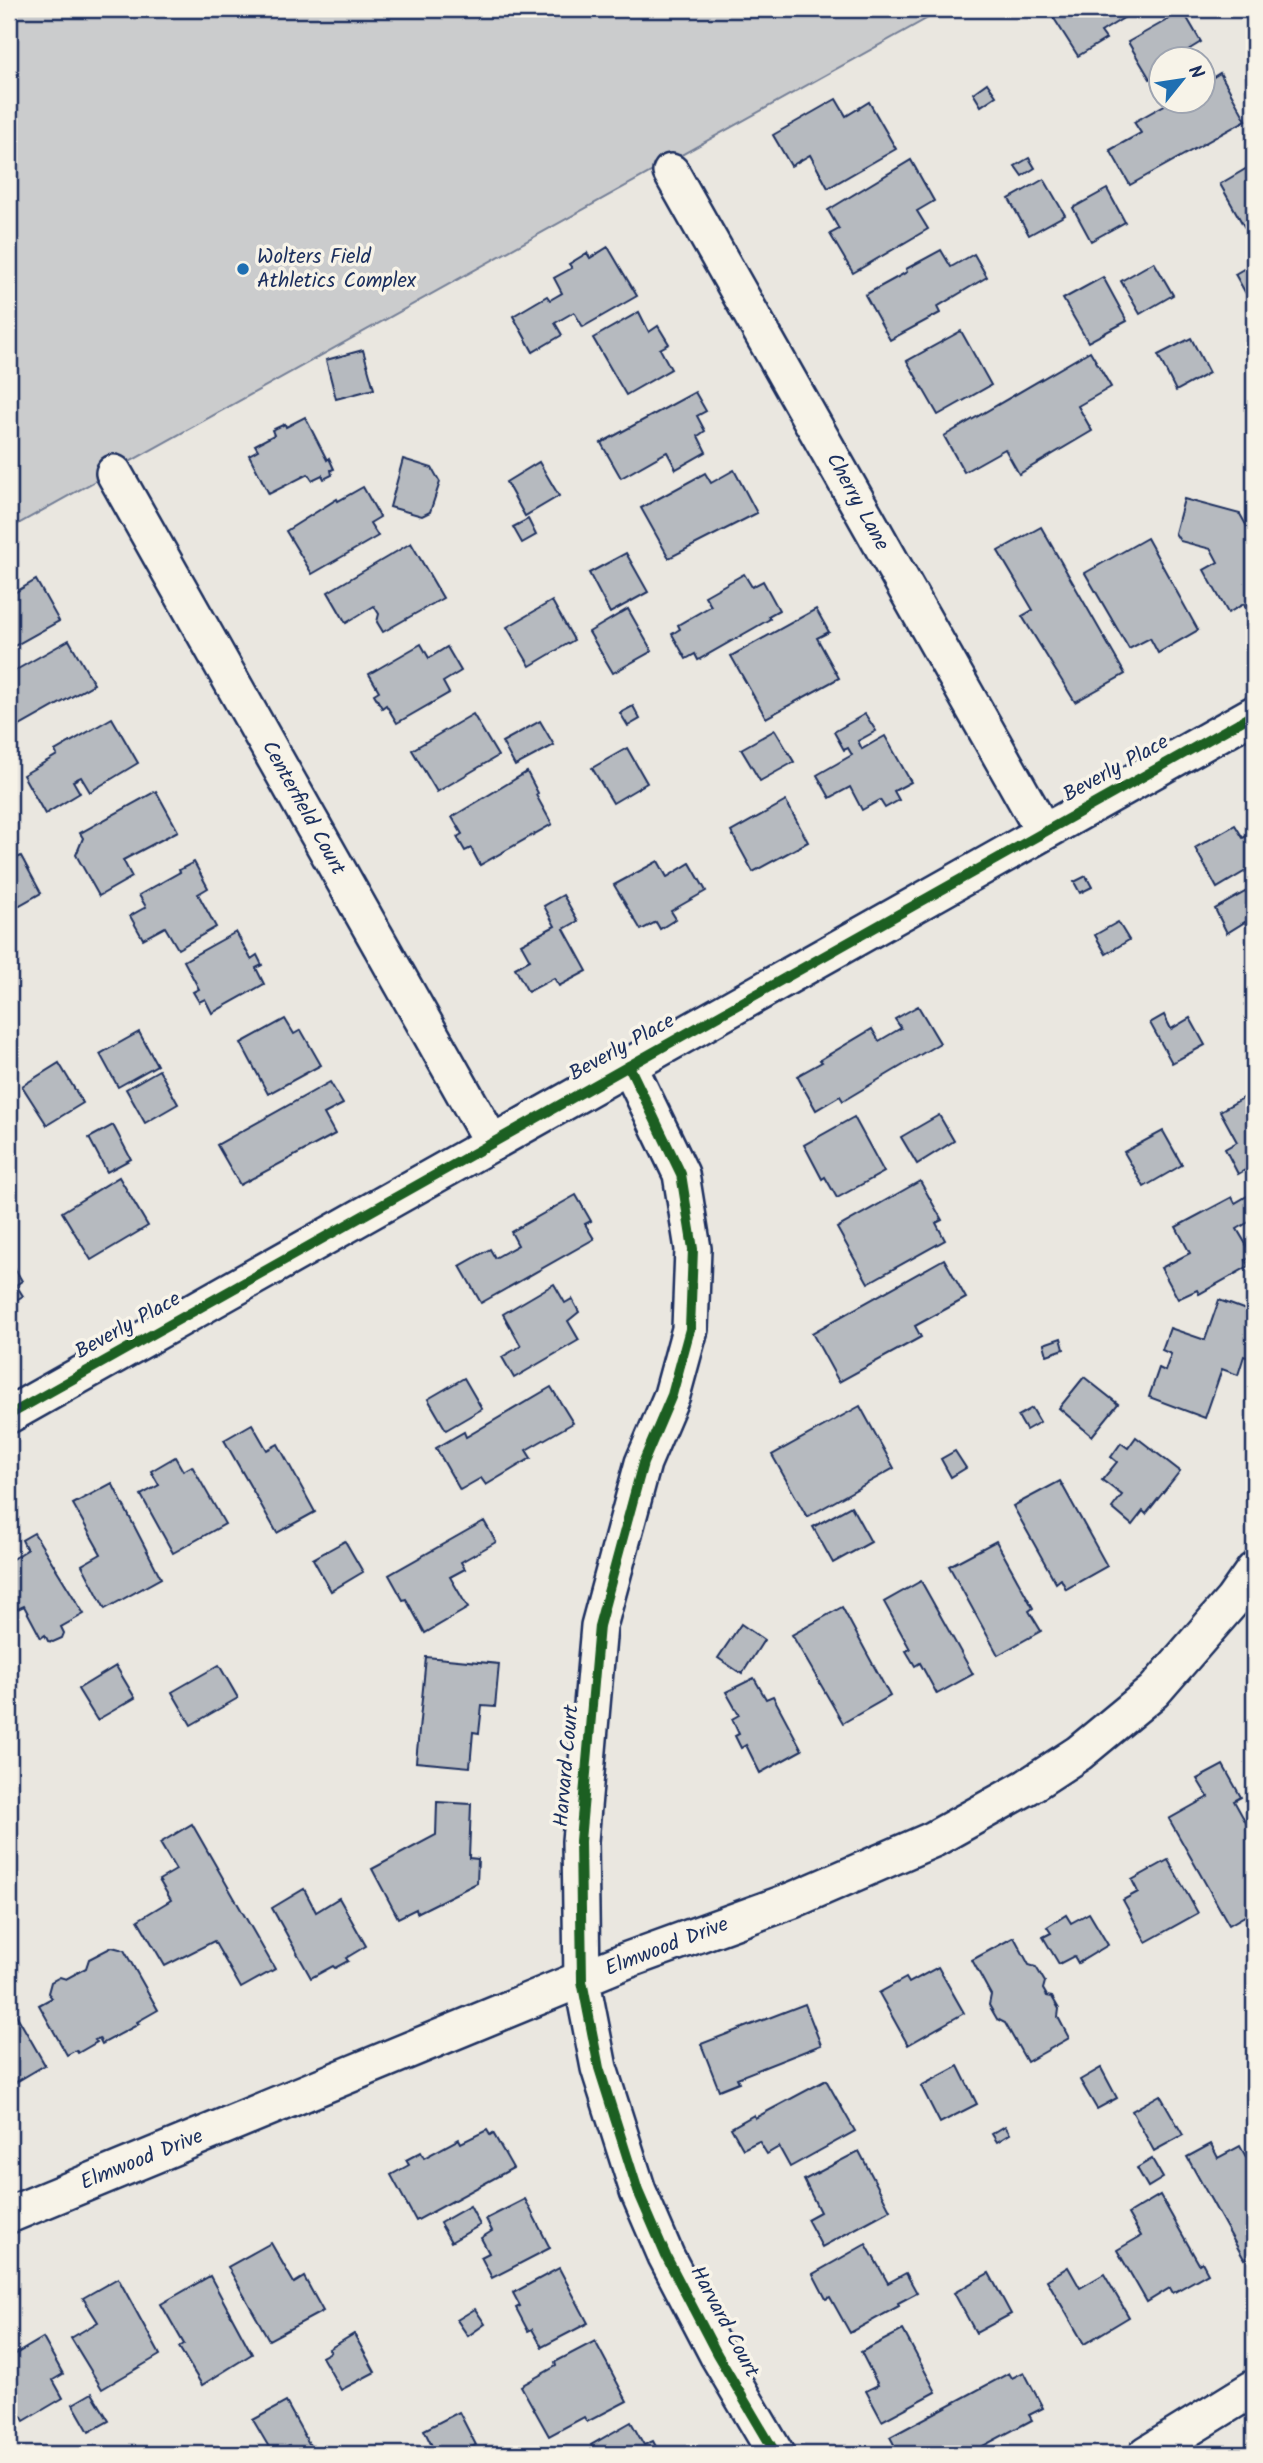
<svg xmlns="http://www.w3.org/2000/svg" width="1263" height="2463" viewBox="0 0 1263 2463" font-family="Kalam,sans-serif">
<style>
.green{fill:#cbcccd;stroke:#737e96;stroke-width:2}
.building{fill:#b6babf;stroke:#1b2f5e;stroke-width:2}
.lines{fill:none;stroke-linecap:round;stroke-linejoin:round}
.minor-casing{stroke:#1b2f5e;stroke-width:40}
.minor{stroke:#f7f3e8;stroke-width:35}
.cycleway-casing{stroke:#f7f3e8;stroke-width:15}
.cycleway{stroke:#1b5e20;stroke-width:10}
.poi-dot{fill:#1f6fb2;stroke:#f7f3e8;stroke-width:2.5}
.labels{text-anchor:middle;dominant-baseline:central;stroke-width:7;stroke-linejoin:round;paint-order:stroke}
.poi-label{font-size:21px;fill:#1b2f5e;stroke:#f7f3e8;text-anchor:start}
.street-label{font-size:21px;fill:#1b2f5e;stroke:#f7f3e8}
</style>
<rect width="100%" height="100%" fill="#eae7e0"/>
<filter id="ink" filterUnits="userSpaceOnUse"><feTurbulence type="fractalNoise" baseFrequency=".0143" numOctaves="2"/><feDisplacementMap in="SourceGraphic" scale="14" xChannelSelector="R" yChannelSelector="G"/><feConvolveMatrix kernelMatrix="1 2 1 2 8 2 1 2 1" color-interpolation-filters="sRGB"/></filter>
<g filter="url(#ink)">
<!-- green -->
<polygon class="green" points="9,9 944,9 9,529"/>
<!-- building -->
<g class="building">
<polygon points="1048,9 1138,9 1101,32 1106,39 1078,56"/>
<polygon points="1183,11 1201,42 1188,50 1191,55 1183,60 1162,60 1162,72 1150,79 1128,42"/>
<polygon points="1220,73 1246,120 1130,185 1110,150 1141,133 1134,122 1170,102 1204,102 1204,83"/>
<polygon points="987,83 996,96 981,106 973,93"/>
<polygon points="836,99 846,116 869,102 896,149 828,188 810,155 791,166 773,135"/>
<polygon points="1029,158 1035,168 1022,176 1015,166"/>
<polygon points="911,160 934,201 917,211 928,229 853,273 830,234 839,229 828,210"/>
<polygon points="1254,164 1254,232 1249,235 1220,184"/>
<polygon points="1044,179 1065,215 1029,235 1009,199"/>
<polygon points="1107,189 1125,222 1091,241 1073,208"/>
<polygon points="608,247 637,296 583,327 574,312 555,323 562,335 533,352 513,316 547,296 550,300 562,293 554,278 572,268 569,264 587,253 590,258"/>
<polygon points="941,250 951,267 974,254 987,277 937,307 940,313 890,340 865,295 907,272 906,269"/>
<polygon points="1154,262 1173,295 1140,314 1121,281"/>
<polygon points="1254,263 1254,308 1235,274"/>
<polygon points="1103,277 1127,321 1088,342 1063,299"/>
<polygon points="639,312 649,332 658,326 669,344 660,349 671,369 626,395 593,338"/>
<polygon points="961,331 991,385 938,415 907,361"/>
<polygon points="1191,338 1209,373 1176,391 1158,355"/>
<polygon points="363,350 374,389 336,399 326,360"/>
<polygon points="1090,351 1111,387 1078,406 1092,431 1019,474 1005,449 964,472 944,436"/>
<polygon points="695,392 706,411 697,416 705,431 698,436 706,452 676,469 667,452 621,478 601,443"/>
<polygon points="305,417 327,460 329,458 334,469 331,470 332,475 324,479 322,475 312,480 308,474 269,494 249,455 258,450 255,445 274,435 272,430 285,424 286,427"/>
<polygon points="403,459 432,468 440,482 430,512 422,516 390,507"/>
<polygon points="539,462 559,496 525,516 506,482"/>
<polygon points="734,470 757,513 669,558 641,508 705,473 711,483"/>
<polygon points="363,487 380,517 370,523 378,536 312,574 286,531 337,499 338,501"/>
<polygon points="1184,499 1240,514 1254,539 1254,605 1246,609 1244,604 1228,613 1204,570 1218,562 1211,549 1180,541 1175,533"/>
<polygon points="528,519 536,535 522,543 513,527"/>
<polygon points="1041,527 1125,674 1075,702 1022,616 1033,610 998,551"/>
<polygon points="1147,538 1198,630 1158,653 1150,638 1129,649 1085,573"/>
<polygon points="411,543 443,598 383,632 377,622 379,614 374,606 346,623 328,592"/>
<polygon points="626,553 648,592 610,613 589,573"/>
<polygon points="744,574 752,587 763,581 779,610 768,616 770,619 698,660 695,654 686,659 672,634 680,629 678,625 711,606 705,596"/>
<polygon points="36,580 59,621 9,649 9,596"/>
<polygon points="552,601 574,640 530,666 507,627"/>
<polygon points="628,609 652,651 613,673 589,632"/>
<polygon points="816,609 829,632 817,638 839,678 766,718 731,656"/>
<polygon points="69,640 94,684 9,732 9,674"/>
<polygon points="421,644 429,658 447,647 461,671 443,682 449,693 397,723 386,705 382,708 374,694 379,691 369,674"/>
<polygon points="633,706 640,719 628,726 620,713"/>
<polygon points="473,714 498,756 437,792 412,750"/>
<polygon points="865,714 876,731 858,741 862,749 885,736 911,782 894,791 899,800 885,808 880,800 862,810 850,787 830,798 817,775 852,755 848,748 844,750 834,732"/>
<polygon points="112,718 138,763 90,792 81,777 73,781 80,793 45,814 23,775 57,755 55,751"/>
<polygon points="540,721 554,745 515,766 502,742"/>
<polygon points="775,730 794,762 760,781 741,749"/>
<polygon points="627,748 647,783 613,803 592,768"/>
<polygon points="527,772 538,793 536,795 552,824 480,865 471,848 465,851 457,837 462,834 452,817"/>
<polygon points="156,791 178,831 123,860 132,877 99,896 76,855 83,838 80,833"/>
<polygon points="786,801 808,842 753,872 731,832"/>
<polygon points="1235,825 1243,838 1254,832 1254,866 1217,888 1195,848"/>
<polygon points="21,856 41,893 9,911 9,862"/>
<polygon points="658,861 667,877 690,863 706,891 671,911 676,919 660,929 656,922 641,930 614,885"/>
<polygon points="194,862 208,888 198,894 216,927 178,949 165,927 143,939 130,916 146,907 139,895 180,872 179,870"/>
<polygon points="1086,876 1092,887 1080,893 1074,882"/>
<polygon points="1254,887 1254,938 1245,922 1227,933 1215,909"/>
<polygon points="563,895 578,921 564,929 587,971 559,986 554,978 528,992 515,968 530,960 521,944 555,926 544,906"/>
<polygon points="1118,922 1129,940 1106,954 1095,935"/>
<polygon points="236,932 251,959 257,955 262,965 256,968 264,984 212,1013 205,999 199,1002 193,992 199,989 184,961"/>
<polygon points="918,1006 940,1043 843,1101 840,1096 816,1110 797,1076 822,1062 820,1060 872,1029 879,1041 901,1028 895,1019"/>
<polygon points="1164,1015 1171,1029 1190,1018 1205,1045 1172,1063 1150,1023"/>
<polygon points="285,1019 294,1034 301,1030 321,1065 268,1094 241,1043"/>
<polygon points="139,1032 157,1065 118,1087 100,1054"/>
<polygon points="59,1063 83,1103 47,1125 22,1086"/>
<polygon points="159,1070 178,1104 145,1123 126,1089"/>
<polygon points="330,1082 343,1104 324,1114 335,1134 240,1185 217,1145"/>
<polygon points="1254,1092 1254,1165 1238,1174 1225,1149 1237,1142 1220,1111"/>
<polygon points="939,1115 954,1141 917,1164 901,1137"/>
<polygon points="854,1117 884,1172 837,1198 825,1177 822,1179 804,1145"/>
<polygon points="113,1125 131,1159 107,1172 89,1138"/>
<polygon points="1163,1131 1182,1165 1144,1187 1124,1152"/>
<polygon points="119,1177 148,1226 91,1260 62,1212"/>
<polygon points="920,1181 942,1220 936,1223 945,1240 868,1283 837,1228"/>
<polygon points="1254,1192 1254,1219 1237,1229 1253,1256 1246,1260 1249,1266 1199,1294 1197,1290 1178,1299 1161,1268 1190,1253 1176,1227 1232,1197 1235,1203"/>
<polygon points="576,1195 591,1221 585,1224 594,1239 481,1303 460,1266 490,1249 495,1258 518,1245 511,1232"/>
<polygon points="944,1259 966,1298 915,1326 921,1337 839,1382 812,1333"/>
<polygon points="11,1262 22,1281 16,1285 23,1296 9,1304 9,1263"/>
<polygon points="554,1284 565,1303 572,1299 579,1312 568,1321 579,1340 514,1378 502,1357 521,1346 503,1314"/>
<polygon points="1219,1300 1254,1313 1254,1344 1249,1358 1244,1356 1238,1375 1222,1369 1205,1418 1149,1397 1159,1368 1165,1371 1171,1354 1162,1350 1170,1328 1205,1340"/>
<polygon points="1061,1338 1064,1349 1047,1355 1044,1344"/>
<polygon points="1084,1377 1118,1404 1092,1436 1059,1408"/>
<polygon points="464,1378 482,1409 446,1430 428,1399"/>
<polygon points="551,1387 573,1423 526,1450 531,1458 486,1485 481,1478 460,1490 436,1448 464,1432 466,1437"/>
<polygon points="860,1406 894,1468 807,1517 772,1455"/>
<polygon points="1032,1408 1040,1422 1026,1430 1018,1416"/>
<polygon points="252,1424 267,1450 278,1444 315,1512 277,1533 224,1440"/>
<polygon points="1136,1437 1180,1471 1146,1514 1143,1511 1132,1525 1112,1508 1122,1495 1102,1480 1117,1462 1111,1457 1121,1443 1128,1448"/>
<polygon points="955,1451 966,1468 951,1477 941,1459"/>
<polygon points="175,1457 183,1471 192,1466 225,1524 173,1553 141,1495 159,1485 151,1471"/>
<polygon points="1060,1481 1107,1566 1066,1589 1061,1579 1056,1583 1013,1506"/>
<polygon points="112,1483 161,1578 105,1609 82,1565 101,1554 73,1504"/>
<polygon points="851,1506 871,1542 833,1563 813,1527"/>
<polygon points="484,1521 496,1542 461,1562 465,1569 450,1577 468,1608 425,1633 406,1599 403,1600 389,1575"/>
<polygon points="34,1533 84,1614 61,1627 64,1633 62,1638 53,1642 48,1641 45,1635 41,1638 24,1606 9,1613 9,1561 27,1550 22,1540"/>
<polygon points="345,1541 363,1572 331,1591 313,1559"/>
<polygon points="996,1541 1033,1608 1029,1611 1041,1631 998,1655 949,1566"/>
<polygon points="921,1581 973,1674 937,1694 920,1663 915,1666 906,1651 910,1649 884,1602"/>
<polygon points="842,1607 890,1696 843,1723 792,1635"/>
<polygon points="741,1624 764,1640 742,1674 718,1658"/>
<polygon points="426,1657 499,1664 495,1707 482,1706 479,1733 473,1732 470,1767 416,1762"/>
<polygon points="219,1665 238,1698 191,1725 172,1692"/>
<polygon points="116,1666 135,1698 97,1720 78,1689"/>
<polygon points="754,1678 766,1699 773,1696 802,1750 760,1773 746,1745 741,1748 735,1736 739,1734 732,1719 739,1715 726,1692"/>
<polygon points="1223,1765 1241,1797 1234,1801 1254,1837 1254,1916 1252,1912 1229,1925 1169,1819 1208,1797 1197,1779"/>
<polygon points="437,1802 471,1804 469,1858 478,1859 477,1883 417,1913 416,1909 398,1918 372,1869 436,1835"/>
<polygon points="192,1824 275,1969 241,1988 214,1941 165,1966 138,1920 171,1900 159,1880 176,1870 160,1843"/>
<polygon points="1168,1860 1198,1913 1146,1942 1123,1900 1138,1892 1132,1880"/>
<polygon points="304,1889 316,1912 339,1898 366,1946 346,1958 348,1961 335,1968 333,1966 311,1978 272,1908"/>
<polygon points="1089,1913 1108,1945 1078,1963 1074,1956 1059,1964 1043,1937 1051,1933 1047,1927 1066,1915 1071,1923"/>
<polygon points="1014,1937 1029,1965 1036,1967 1045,1982 1043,1989 1047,1996 1052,1997 1059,2009 1058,2017 1069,2038 1027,2062 1005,2023 997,2019 989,2005 991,1995 972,1960"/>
<polygon points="112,1947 124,1950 158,2010 137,2022 139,2024 102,2044 99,2038 95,2040 97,2042 78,2053 76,2050 67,2055 39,2005 52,1998 48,1993 51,1982 60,1977 66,1979 86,1968 89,1959"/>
<polygon points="938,1967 964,2013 908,2045 879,1993 906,1978 909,1983"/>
<polygon points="9,2002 45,2065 11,2085 9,2081"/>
<polygon points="805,2004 821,2045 737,2078 739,2082 719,2090 701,2044"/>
<polygon points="958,2066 977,2104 940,2123 921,2086"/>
<polygon points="1101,2068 1117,2098 1097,2109 1080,2080"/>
<polygon points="826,2080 855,2131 790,2167 779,2147 767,2154 759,2141 743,2149 731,2128 754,2115 755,2118"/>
<polygon points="1160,2095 1183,2135 1154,2151 1132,2111"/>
<polygon points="1005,2126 1010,2134 997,2142 992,2134"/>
<polygon points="487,2130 490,2135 493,2133 513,2168 416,2221 391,2175 409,2165 406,2160 421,2152 424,2158 459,2139 461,2143"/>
<polygon points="1211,2144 1218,2158 1240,2146 1254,2171 1254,2253 1244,2259 1187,2157"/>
<polygon points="859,2151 890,2210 822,2247 807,2219 820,2212 804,2180"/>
<polygon points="1152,2159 1163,2178 1148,2187 1137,2168"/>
<polygon points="1160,2195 1199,2264 1202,2262 1208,2273 1173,2293 1170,2288 1147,2302 1117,2250 1141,2236 1128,2214"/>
<polygon points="525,2199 550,2248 492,2278 481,2257 489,2253 481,2238 492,2231 486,2219"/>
<polygon points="470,2206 480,2225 451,2242 440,2223"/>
<polygon points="271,2243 294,2283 304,2277 323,2311 269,2340 228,2267"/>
<polygon points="866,2244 888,2283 906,2273 917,2293 898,2303 899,2306 850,2333 830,2297 826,2299 813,2274"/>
<polygon points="1068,2267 1080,2288 1104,2274 1129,2317 1084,2344 1047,2280"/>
<polygon points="559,2268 588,2323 542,2347 532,2329 528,2331 516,2308 520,2306 513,2293"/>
<polygon points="989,2273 1011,2314 976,2333 954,2293"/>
<polygon points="210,2276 252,2354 202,2385 179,2347 184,2344 161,2304"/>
<polygon points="118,2278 160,2355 102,2389 71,2338 98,2322 83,2298"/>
<polygon points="475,2309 485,2324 468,2336 457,2320"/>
<polygon points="903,2330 936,2392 882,2421 866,2391 878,2385 861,2352"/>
<polygon points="354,2334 375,2372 341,2390 322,2357 331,2352 329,2349"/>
<polygon points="43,2338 63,2374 53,2380 63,2398 24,2421 9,2395 9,2358"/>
<polygon points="595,2341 627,2401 587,2422 584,2417 549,2436 521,2386 556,2366 555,2362"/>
<polygon points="1024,2372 1043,2408 1029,2415 1032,2420 968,2454 899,2454 890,2437 1009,2373 1012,2378"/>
<polygon points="92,2393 109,2421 89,2432 73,2404"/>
<polygon points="286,2402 312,2449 303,2454 294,2454 289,2445 273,2454 253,2420"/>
<polygon points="459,2412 476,2445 459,2454 436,2454 424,2430"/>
<polygon points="631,2422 644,2445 653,2441 660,2454 596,2454 591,2445"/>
</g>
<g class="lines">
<!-- minor casing -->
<g class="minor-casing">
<g id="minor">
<polyline points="671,172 1043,831"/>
<polyline points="114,473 492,1143"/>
<polyline points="629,1066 681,1174 693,1249 690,1329 672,1395 643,1463 599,1626 580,1841 582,1981 599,2068 638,2191 666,2256 717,2354 776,2454"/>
<polyline points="9,1415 1254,714"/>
<polyline points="9,2215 625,1961 793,1900 934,1839 1027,1787 1079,1753 1154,1691 1233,1600 1254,1570"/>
<polyline points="1147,2454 1254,2388"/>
</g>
</g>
<!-- minor -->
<use href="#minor" class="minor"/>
<!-- cycleway casing -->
<g class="cycleway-casing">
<g id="cycleway">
<polyline points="629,1066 681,1174 693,1249 690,1329 672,1395 643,1463 599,1626 580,1841 582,1981 599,2068 638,2191 666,2256 717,2354 776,2454"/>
<polyline points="9,1415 1254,714"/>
</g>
</g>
<!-- cycleway -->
<use href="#cycleway" class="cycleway"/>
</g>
</g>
<!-- markers -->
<circle class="poi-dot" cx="243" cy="269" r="7"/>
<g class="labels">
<!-- poi labels -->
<g class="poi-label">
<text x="257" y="257">Wolters Field<tspan x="257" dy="24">Athletics Complex</tspan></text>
</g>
<!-- street labels -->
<g class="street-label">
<text transform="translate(857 502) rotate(61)">Cherry Lane</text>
<text transform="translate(1116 769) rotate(-29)">Beverly Place</text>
<text transform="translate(303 808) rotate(61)">Centerfield Court</text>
<text transform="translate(622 1048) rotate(-29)">Beverly Place</text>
<text transform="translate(128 1326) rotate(-29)">Beverly Place</text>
<text transform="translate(567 1766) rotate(-85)">Harvard Court</text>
<text transform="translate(667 1947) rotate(-21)">Elmwood Drive</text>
<text transform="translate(142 2160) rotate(-22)">Elmwood Drive</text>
<text transform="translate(724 2322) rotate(62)">Harvard Court</text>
</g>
</g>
<!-- margin -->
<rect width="1263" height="2463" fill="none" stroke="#f7f3e8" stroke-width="35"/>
<rect x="18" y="18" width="1228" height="2428" fill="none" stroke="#1b2f5e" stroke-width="2.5" filter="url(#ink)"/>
<!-- north arrow -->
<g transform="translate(1182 80) rotate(60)"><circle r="33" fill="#f7f3e8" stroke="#9fa5b1" stroke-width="2"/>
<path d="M0-5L12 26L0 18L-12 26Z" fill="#1f6fb2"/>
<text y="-10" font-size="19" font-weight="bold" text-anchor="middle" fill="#1b2f5e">N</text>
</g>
</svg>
